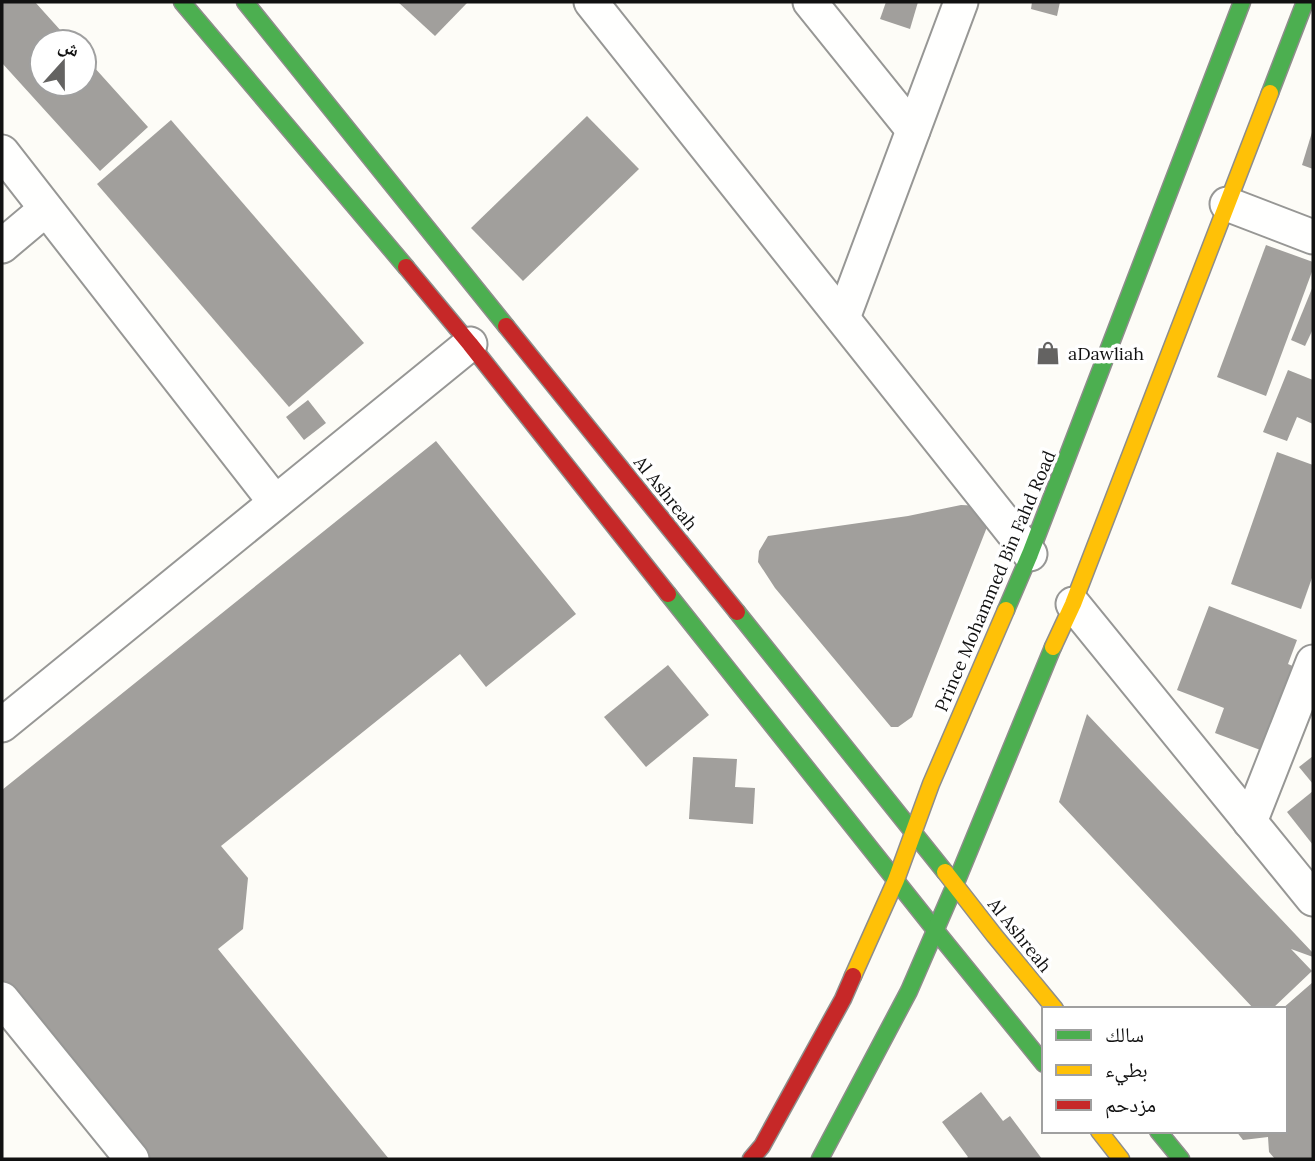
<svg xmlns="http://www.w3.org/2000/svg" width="1315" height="1161" viewBox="0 0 1315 1161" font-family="Lora,'Noto Naskh Arabic',serif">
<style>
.building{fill:#a19f9c}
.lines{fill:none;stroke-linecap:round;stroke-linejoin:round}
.street-casing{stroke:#979795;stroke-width:37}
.fast-casing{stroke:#8e8d8b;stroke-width:19}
.slow-casing{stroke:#8e8d8b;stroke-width:19}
.jam-casing{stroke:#8e8d8b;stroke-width:19}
.street{stroke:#fffffe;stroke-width:33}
.fast{stroke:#4caf50;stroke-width:16}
.slow{stroke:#ffc107;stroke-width:16}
.jam{stroke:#c62828;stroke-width:16}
.labels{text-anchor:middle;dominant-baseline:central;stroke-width:7;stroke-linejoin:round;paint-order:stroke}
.poi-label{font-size:18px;fill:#111;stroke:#fff;text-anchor:start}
.street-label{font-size:18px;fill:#111;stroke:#fff}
</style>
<rect width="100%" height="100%" fill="#fdfcf7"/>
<!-- building -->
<g class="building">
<polygon points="2,2 35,2 71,42 42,42 42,84 84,84 84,56 148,127 100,171 2,63"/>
<polygon points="398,2 468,2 435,36"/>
<polygon points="886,2 918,2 910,29 880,19"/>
<polygon points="1032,2 1060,2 1057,16 1031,9"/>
<polygon points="587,116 639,169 523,281 471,228"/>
<polygon points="171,120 364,343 289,407 97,184"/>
<polygon points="1313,129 1313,169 1302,165"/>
<polygon points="1266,245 1313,262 1313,269 1266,396 1217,377"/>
<polygon points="1313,286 1313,329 1305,346 1291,340"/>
<polygon points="1288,370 1313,380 1313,424 1297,417 1287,441 1263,432"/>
<polygon points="308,400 326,423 304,440 286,417"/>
<polygon points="436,441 576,614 486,687 460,654 221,846 248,878 243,929 218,949 389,1159 146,1159 2,981 2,790"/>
<polygon points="1277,452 1313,465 1313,575 1301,609 1231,584"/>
<polygon points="961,505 983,506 989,522 912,717 898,727 891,727 775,588 758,562 759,551 768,536 908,516"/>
<polygon points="1209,606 1297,640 1288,664 1295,667 1263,751 1215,733 1224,708 1177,690"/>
<polygon points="668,665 709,715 646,767 604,717"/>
<polygon points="1087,714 1313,953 1313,957 1291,949 1312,971 1272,1009 1254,1009 1059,802"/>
<polygon points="1313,756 1313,784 1299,767"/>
<polygon points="693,757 737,759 735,787 755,788 753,824 689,819"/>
<polygon points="1313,791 1313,845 1287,812"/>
<polygon points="1313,982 1313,1159 1275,1159 1269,1152 1268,1137 1243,1140 1236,1131 1285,1131 1285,1009 1282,1009"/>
<polygon points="981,1092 1003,1121 1010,1116 1042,1159 966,1159 968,1157 942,1122"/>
</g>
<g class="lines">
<!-- street casing -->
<g class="street-casing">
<g id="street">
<polyline points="591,2 1030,554"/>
<polyline points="810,2 913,130"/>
<polyline points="2,152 275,502"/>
<polyline points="1227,204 1313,237"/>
<polyline points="2,246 46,209"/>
<polyline points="843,318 961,2"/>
<polyline points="1073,604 1313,899"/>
<polyline points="2,725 470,344"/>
<polyline points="1250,822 1313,662"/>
<polyline points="2,999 132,1159"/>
</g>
</g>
<!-- fast casing -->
<g class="fast-casing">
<g id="fast">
<polyline points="182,2 406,267"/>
<polyline points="245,2 506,326"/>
<polyline points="1270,93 1305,2"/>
<polyline points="668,594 936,931 1044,1064"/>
<polyline points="1006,610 1030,554 1242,2"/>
<polyline points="737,612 945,872"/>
<polyline points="1158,1131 1181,1159"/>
<polyline points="820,1159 909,991 955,885 1053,647"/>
</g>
</g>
<!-- slow casing -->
<g class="slow-casing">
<g id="slow">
<polyline points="1053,647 1073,604 1270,93"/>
<polyline points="945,872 994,935 1055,1009"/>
<polyline points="853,976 896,880 931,784 1006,610"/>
<polyline points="1099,1131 1121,1159"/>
</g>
</g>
<!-- jam casing -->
<g class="jam-casing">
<g id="jam">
<polyline points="406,267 470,344 668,594"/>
<polyline points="506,326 737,612"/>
<polyline points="751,1159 762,1146 843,999 853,976"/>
</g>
</g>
<!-- street -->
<use href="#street" class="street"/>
<!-- fast -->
<use href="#fast" class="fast"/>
<!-- slow -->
<use href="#slow" class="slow"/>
<!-- jam -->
<use href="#jam" class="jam"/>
</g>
<!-- icons -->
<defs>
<g id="shop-bare" transform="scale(1.89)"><path d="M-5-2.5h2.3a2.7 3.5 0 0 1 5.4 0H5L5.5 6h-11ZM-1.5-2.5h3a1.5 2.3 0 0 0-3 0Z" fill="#646362" stroke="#fff" stroke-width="2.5" paint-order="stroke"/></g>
</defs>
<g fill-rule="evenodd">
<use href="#shop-bare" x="1048" y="353"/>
</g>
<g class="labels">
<!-- poi labels -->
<g class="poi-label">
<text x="1068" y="353">aDawliah</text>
</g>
<!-- street labels -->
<g class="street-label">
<text transform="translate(666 493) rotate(51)">Al Ashreah</text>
<text transform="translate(995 581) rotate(-67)">Prince Mohammed Bin Fahd Road</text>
<text transform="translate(1020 935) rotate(51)">Al Ashreah</text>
</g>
</g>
<!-- border -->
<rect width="1315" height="1161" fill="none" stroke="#111111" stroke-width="7"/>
<!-- legend -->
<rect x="1042" y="1007" width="245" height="126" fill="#ffffff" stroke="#a0a0a0" stroke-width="2"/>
<rect x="1056" y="1030" width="35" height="10" fill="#4caf50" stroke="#a0a0a0" stroke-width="2"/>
<text x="1105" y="1042" font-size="21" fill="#111111">سالك</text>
<rect x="1056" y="1065" width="35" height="10" fill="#ffc107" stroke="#a0a0a0" stroke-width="2"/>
<text x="1105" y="1077" font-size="21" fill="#111111">بطيء</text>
<rect x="1056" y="1100" width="35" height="10" fill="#c62828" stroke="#a0a0a0" stroke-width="2"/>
<text x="1105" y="1112" font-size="21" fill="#111111">مزدحم</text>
<!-- north arrow -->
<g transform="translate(63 63) rotate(21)"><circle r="33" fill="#ffffff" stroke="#a0a0a0" stroke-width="2"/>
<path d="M0-5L12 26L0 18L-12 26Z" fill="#646362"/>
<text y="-10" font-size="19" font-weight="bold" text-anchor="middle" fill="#111111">ش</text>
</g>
</svg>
